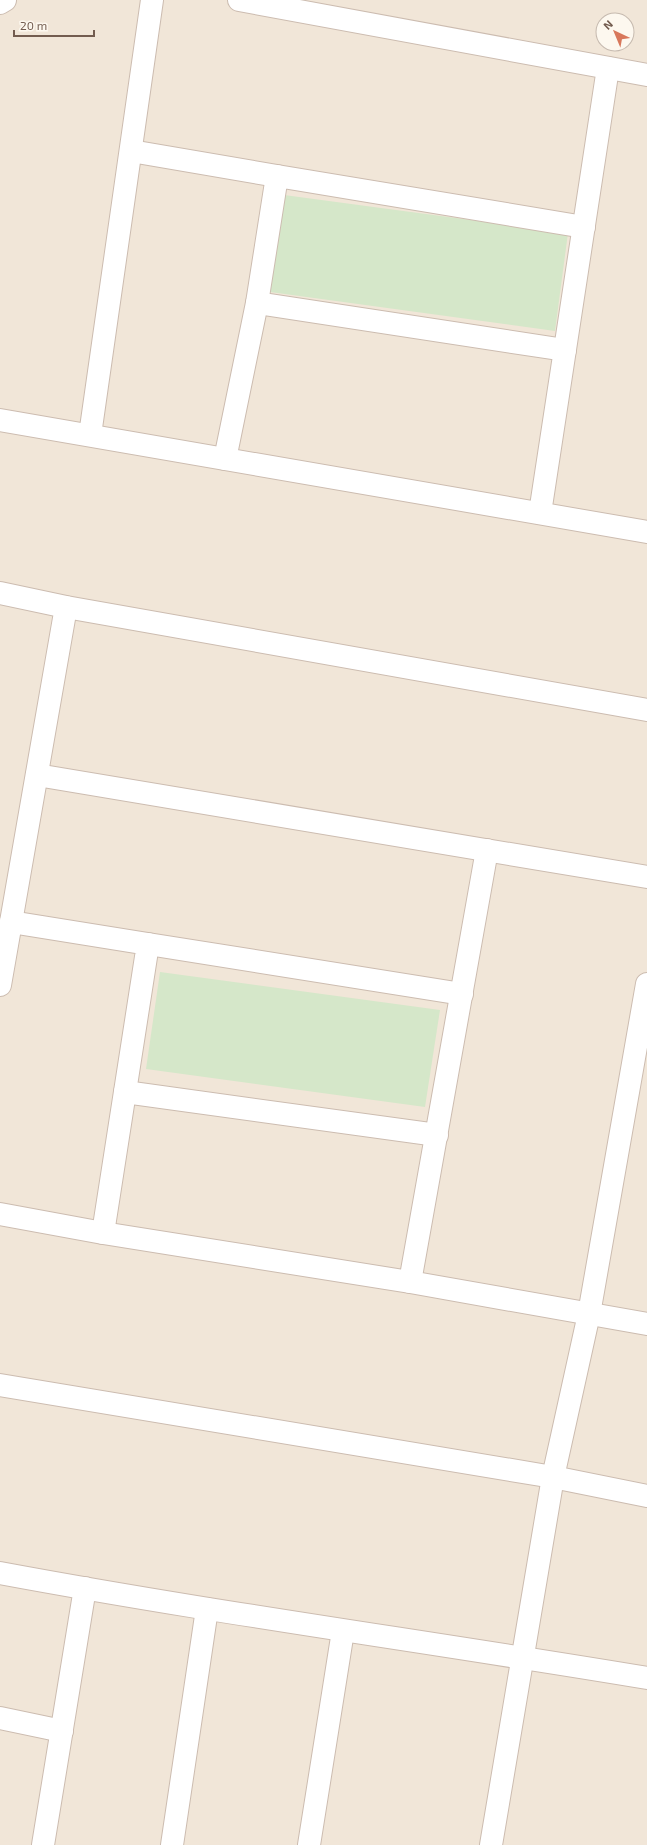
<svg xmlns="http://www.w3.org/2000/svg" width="647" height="1845" viewBox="0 0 647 1845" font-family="'Exo 2',sans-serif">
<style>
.residential{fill:#f1e6d8;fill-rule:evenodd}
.green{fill:#d5e7c9}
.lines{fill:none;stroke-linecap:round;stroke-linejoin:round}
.street-casing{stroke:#ccbcb0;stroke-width:24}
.street{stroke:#fff;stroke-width:22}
</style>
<rect width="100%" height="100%" fill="#faf4e9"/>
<!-- residential -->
<path class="residential" d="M0,0H647V1845H0ZM603,20H627V44H603Z"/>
<!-- green -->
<g class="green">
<polygon points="284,195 568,233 555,331 270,292"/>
<polygon points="160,972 440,1010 425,1107 146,1069"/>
</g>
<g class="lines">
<!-- street casing -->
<g class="street-casing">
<g id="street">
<polyline points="239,0 647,75"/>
<polyline points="0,3 5,0"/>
<polyline points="131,151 277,176"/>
<polyline points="257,303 565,350"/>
<polyline points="0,420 647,532"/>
<polyline points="90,435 152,0"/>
<polyline points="225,459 257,303 277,176 584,227"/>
<polyline points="540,513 608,68"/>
<polyline points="0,593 66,607 647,710"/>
<polyline points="37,775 647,877"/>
<polyline points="11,922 148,944 103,1233"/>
<polyline points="148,944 462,994"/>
<polyline points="0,985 66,607"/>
<polyline points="125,1092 437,1135"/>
<polyline points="0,1214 103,1233 410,1282 647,1324"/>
<polyline points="410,1282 487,850"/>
<polyline points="0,1385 553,1477 647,1496"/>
<path d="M0,1573C215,1613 431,1642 647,1678"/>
<polyline points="0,1718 62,1731"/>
<polyline points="43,1845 85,1588"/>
<polyline points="172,1845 207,1609"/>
<polyline points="309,1845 343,1631"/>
<polyline points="491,1845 553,1477 589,1314 647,984"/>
</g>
</g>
<!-- street -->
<use href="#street" class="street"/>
</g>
<!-- north arrow -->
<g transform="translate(615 32) rotate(316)"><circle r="19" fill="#fdf8ef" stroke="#c6baaf"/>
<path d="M0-3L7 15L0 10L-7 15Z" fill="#d8785b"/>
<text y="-6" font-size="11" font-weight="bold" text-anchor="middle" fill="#735c4f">N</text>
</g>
<!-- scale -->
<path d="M14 30v6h80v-6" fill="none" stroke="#735c4f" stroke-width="2"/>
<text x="20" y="30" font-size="12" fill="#735c4f" stroke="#fdf8ef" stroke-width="3" paint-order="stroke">20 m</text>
</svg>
